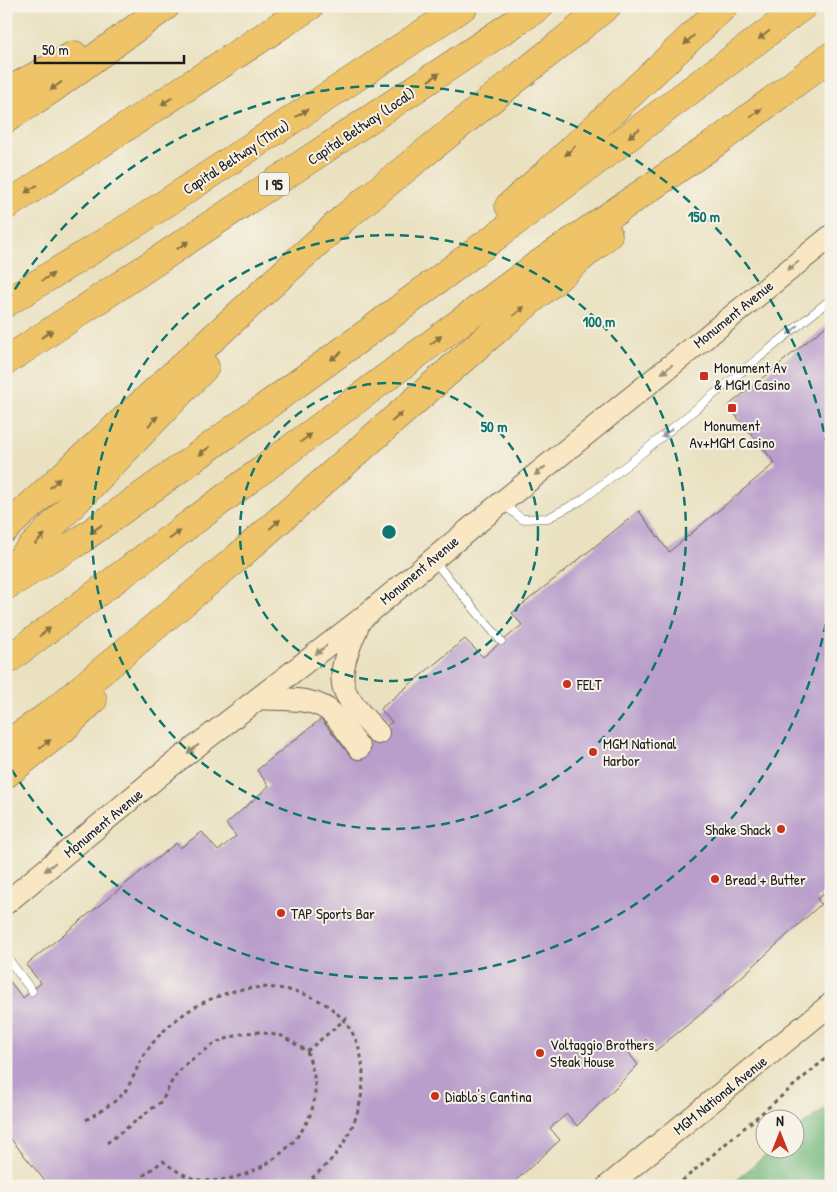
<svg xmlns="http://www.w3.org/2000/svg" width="837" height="1192" viewBox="0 0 837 1192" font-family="'Patrick Hand',sans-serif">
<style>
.forest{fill:#72b87d;stroke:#476a4c}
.building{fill:#b99ecb}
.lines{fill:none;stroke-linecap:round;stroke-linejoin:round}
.service-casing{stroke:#646155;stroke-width:9}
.secondary-casing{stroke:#646155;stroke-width:24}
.motorway-casing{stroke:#646155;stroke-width:29}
.path{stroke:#646155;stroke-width:3;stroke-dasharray:4 4;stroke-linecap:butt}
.service{stroke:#fff;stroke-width:8}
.secondary{stroke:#f9e7c3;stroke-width:22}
.motorway{stroke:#efc469;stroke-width:28}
.oneway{fill:#867042}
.oneway2{fill:#968c78}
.oneway3{fill:#999}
.ring{fill:none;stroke:#0f766e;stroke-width:2.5;stroke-dasharray:9 6}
.poi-dot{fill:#c8321e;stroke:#f7f3e8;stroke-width:2}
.labels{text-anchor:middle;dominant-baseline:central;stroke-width:4;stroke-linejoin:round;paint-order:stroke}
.shield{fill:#f7f3e8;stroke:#5e5c59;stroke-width:1}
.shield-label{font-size:14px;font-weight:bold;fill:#1c1c1c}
.street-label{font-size:15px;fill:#1c1c1c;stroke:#f7f3e8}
.poi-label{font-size:15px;fill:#1c1c1c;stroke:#f7f3e8;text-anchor:start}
.centre{fill:#0f766e;stroke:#f7f3e8;stroke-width:2.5}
.ring-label{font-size:15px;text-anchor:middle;font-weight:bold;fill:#0f766e;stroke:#f7f3e8;stroke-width:4;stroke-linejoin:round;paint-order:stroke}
</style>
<rect width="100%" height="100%" fill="#f7f3e8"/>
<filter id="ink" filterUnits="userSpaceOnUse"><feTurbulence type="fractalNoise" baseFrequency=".02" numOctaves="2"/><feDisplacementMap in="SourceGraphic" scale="10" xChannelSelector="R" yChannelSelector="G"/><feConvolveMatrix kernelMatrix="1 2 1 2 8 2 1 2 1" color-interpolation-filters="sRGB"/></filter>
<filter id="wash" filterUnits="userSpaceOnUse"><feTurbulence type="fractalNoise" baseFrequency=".0096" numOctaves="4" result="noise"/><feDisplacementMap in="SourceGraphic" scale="20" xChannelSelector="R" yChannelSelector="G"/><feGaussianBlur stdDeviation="1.12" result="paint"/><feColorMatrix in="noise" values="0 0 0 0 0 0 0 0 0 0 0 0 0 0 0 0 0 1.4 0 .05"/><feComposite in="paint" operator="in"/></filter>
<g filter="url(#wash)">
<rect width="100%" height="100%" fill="#eae1c0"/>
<!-- forest -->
<polygon class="forest" points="831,1104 831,1186 729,1186 772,1150 794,1150 795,1131"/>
<g id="blocks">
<!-- building -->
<polygon class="building" points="831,322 831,888 817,899 821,904 701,1014 655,1051 646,1039 629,1053 638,1065 577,1126 567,1114 550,1128 560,1140 510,1186 49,1186 6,1133 6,979 7,978 23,998 41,983 26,965 176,843 180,848 202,832 218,851 236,836 226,824 269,786 257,770 321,719 350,755 392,722 380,709 465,639 483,657 522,625 512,613 639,511 669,552 775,463 728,406"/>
</g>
</g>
<g filter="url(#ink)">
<use href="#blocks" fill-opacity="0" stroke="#646155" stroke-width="1"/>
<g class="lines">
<!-- service casing -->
<g class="service-casing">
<g id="service">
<polyline points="503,504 522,519 548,518 582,500 637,457 831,299"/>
<polyline points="434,561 501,641"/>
<polyline points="827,891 831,895"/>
<polyline points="6,956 32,991"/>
</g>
</g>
<!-- secondary casing -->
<g class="secondary-casing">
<g id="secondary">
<path d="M360,620C352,642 333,674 348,697C356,710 368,722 378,733"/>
<path d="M259,698C282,700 315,696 333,714C343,724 351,737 359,748"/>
<polyline points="6,903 168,768 360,620 501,503 831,236"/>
<polyline points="608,1186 831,1004"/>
</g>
</g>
<!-- motorway casing -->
<g class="motorway-casing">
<g id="motorway">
<polyline points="6,92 74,55"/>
<polyline points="6,119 52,89 166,6"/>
<polyline points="6,206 310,6"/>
<polyline points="509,206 548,172 724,6"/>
<polyline points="6,303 139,221 464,6"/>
<polyline points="6,361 540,6"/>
<polyline points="6,528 344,218 607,6"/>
<polyline points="6,574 205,367"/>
<polyline points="6,586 78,542 359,339 803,6"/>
<polyline points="6,661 533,268 717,142 831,56"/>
<polyline points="6,745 52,713 238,557 475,348 608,235"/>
<polyline points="6,774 62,730 93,700"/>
</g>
</g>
<!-- path -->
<g class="path">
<polyline points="307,1051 349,1016"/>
<path d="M86,1120C98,1112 113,1104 123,1094C129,1088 137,1068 141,1060C158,1031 187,1007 219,996C242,987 265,985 289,990C364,1005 380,1077 346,1139C336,1157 319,1173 302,1186"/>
<path d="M107,1143L162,1101L172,1081L178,1072L187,1063L217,1042L244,1033L258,1032L282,1036L307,1051C311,1064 316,1079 315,1093C312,1144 250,1186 201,1180C187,1178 174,1170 163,1161L140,1178"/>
<polyline points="231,1186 232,1178"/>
<polyline points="676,1186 831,1054"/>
</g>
<!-- service -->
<use href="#service" class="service"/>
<!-- secondary -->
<use href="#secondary" class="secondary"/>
<!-- motorway -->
<use href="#motorway" class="motorway"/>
</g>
<!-- one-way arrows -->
<defs><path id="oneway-solid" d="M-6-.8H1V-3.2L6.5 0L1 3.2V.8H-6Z" transform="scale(1.25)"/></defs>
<g class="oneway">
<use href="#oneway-solid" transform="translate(764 35) rotate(143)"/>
<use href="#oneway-solid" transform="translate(689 40) rotate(137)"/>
<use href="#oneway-solid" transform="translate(434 77) rotate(-34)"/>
<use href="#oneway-solid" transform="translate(56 86) rotate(144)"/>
<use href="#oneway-solid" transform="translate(167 101) rotate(147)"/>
<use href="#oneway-solid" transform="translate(302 113) rotate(-33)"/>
<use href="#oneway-solid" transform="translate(756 113) rotate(-37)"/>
<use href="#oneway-solid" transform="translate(634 133) rotate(143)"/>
<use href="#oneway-solid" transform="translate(570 151) rotate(137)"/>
<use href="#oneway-solid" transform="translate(31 189) rotate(147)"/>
<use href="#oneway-solid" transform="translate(183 245) rotate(-34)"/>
<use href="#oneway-solid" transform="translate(48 277) rotate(-32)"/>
<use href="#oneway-solid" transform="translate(519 311) rotate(-40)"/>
<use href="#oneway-solid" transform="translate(47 334) rotate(-33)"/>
<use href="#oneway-solid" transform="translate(436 340) rotate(-37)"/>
<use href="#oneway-solid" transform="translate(336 356) rotate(144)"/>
<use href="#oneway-solid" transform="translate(397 417) rotate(-41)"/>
<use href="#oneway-solid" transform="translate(153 421) rotate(-46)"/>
<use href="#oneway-solid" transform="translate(306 438) rotate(-37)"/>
<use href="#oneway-solid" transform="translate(204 451) rotate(144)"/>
<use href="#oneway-solid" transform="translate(55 483) rotate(-43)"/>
<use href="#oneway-solid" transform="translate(275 524) rotate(-41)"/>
<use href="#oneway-solid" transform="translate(96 529) rotate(144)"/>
<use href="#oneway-solid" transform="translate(175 535) rotate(-37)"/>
<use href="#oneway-solid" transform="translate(40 539) rotate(-46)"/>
<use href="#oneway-solid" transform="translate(45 632) rotate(-37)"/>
<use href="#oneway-solid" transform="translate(45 744) rotate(-38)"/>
</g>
<g class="oneway2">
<use href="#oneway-solid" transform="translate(793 266) rotate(141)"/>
<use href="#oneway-solid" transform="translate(667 369) rotate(141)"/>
<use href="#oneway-solid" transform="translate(540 471) rotate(141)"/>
<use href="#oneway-solid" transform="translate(321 650) rotate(142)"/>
<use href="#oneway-solid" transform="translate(193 749) rotate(142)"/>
<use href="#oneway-solid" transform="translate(50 867) rotate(140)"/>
</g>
<g class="oneway3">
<use href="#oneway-solid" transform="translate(793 330) rotate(141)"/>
<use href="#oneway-solid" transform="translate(667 433) rotate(141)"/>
</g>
</g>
<!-- distance rings -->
<g class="ring">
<circle cx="389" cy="532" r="149"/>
<circle cx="389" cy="532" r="297"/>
<path d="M831 594A446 446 0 0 1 7 762M7 302A446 446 0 0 1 831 470"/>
</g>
<!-- markers -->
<g class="poi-dot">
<rect x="699" y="371" width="10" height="10" rx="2.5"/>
<rect x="727" y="403" width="10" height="10" rx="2.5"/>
<circle cx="567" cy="684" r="5"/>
<circle cx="593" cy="752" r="5"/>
<circle cx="781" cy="829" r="5"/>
<circle cx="715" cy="879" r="5"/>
<circle cx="281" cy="913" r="5"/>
<circle cx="540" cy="1053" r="5"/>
<circle cx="435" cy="1096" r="5"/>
</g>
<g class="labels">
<!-- shield labels -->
<rect class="shield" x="259" y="172.5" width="30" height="23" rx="4"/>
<g class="shield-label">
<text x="274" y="184">I 95</text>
</g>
<!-- street labels -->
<g class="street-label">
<text transform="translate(361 126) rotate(-34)">Capital Beltway (Local)</text>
<text transform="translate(236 157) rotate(-33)">Capital Beltway (Thru)</text>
<text transform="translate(733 314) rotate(-39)">Monument Avenue</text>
<text transform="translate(419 570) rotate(-40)">Monument Avenue</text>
<text transform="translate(103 823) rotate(-40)">Monument Avenue</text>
<text transform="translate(720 1095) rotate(-39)">MGM National Avenue</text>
</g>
<!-- poi labels -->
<g class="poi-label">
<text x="714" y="367">Monument Av<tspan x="714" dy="17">&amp; MGM Casino</tspan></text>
<text x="732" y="425" text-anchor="middle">Monument<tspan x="732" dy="17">Av+MGM Casino</tspan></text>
<text x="577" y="684">FELT</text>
<text x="603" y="743">MGM National<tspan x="603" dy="17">Harbor</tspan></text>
<text x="771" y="829" text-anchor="end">Shake Shack</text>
<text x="725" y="879">Bread + Butter</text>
<text x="291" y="913">TAP Sports Bar</text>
<text x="550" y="1044">Voltaggio Brothers<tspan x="550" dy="17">Steak House</tspan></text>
<text x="445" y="1096">Diablo's Cantina</text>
</g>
</g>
<circle cx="389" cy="532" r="8" class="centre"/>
<g class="ring-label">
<text x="704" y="222">150 m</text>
<text x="599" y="327">100 m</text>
<text x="494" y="432">50 m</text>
</g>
<!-- margin -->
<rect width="837" height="1192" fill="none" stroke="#f7f3e8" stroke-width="25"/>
<!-- north arrow -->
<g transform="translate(780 1134)"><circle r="24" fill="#f7f3e8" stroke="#9f9d96"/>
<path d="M0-4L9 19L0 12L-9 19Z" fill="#c8321e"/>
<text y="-8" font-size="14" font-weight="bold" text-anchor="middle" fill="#1c1c1c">N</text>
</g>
<!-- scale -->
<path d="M35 55v8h149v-8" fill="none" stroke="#1c1c1c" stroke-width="2.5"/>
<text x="42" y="55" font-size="15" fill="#1c1c1c" stroke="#f7f3e8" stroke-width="4" paint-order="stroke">50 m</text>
</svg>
